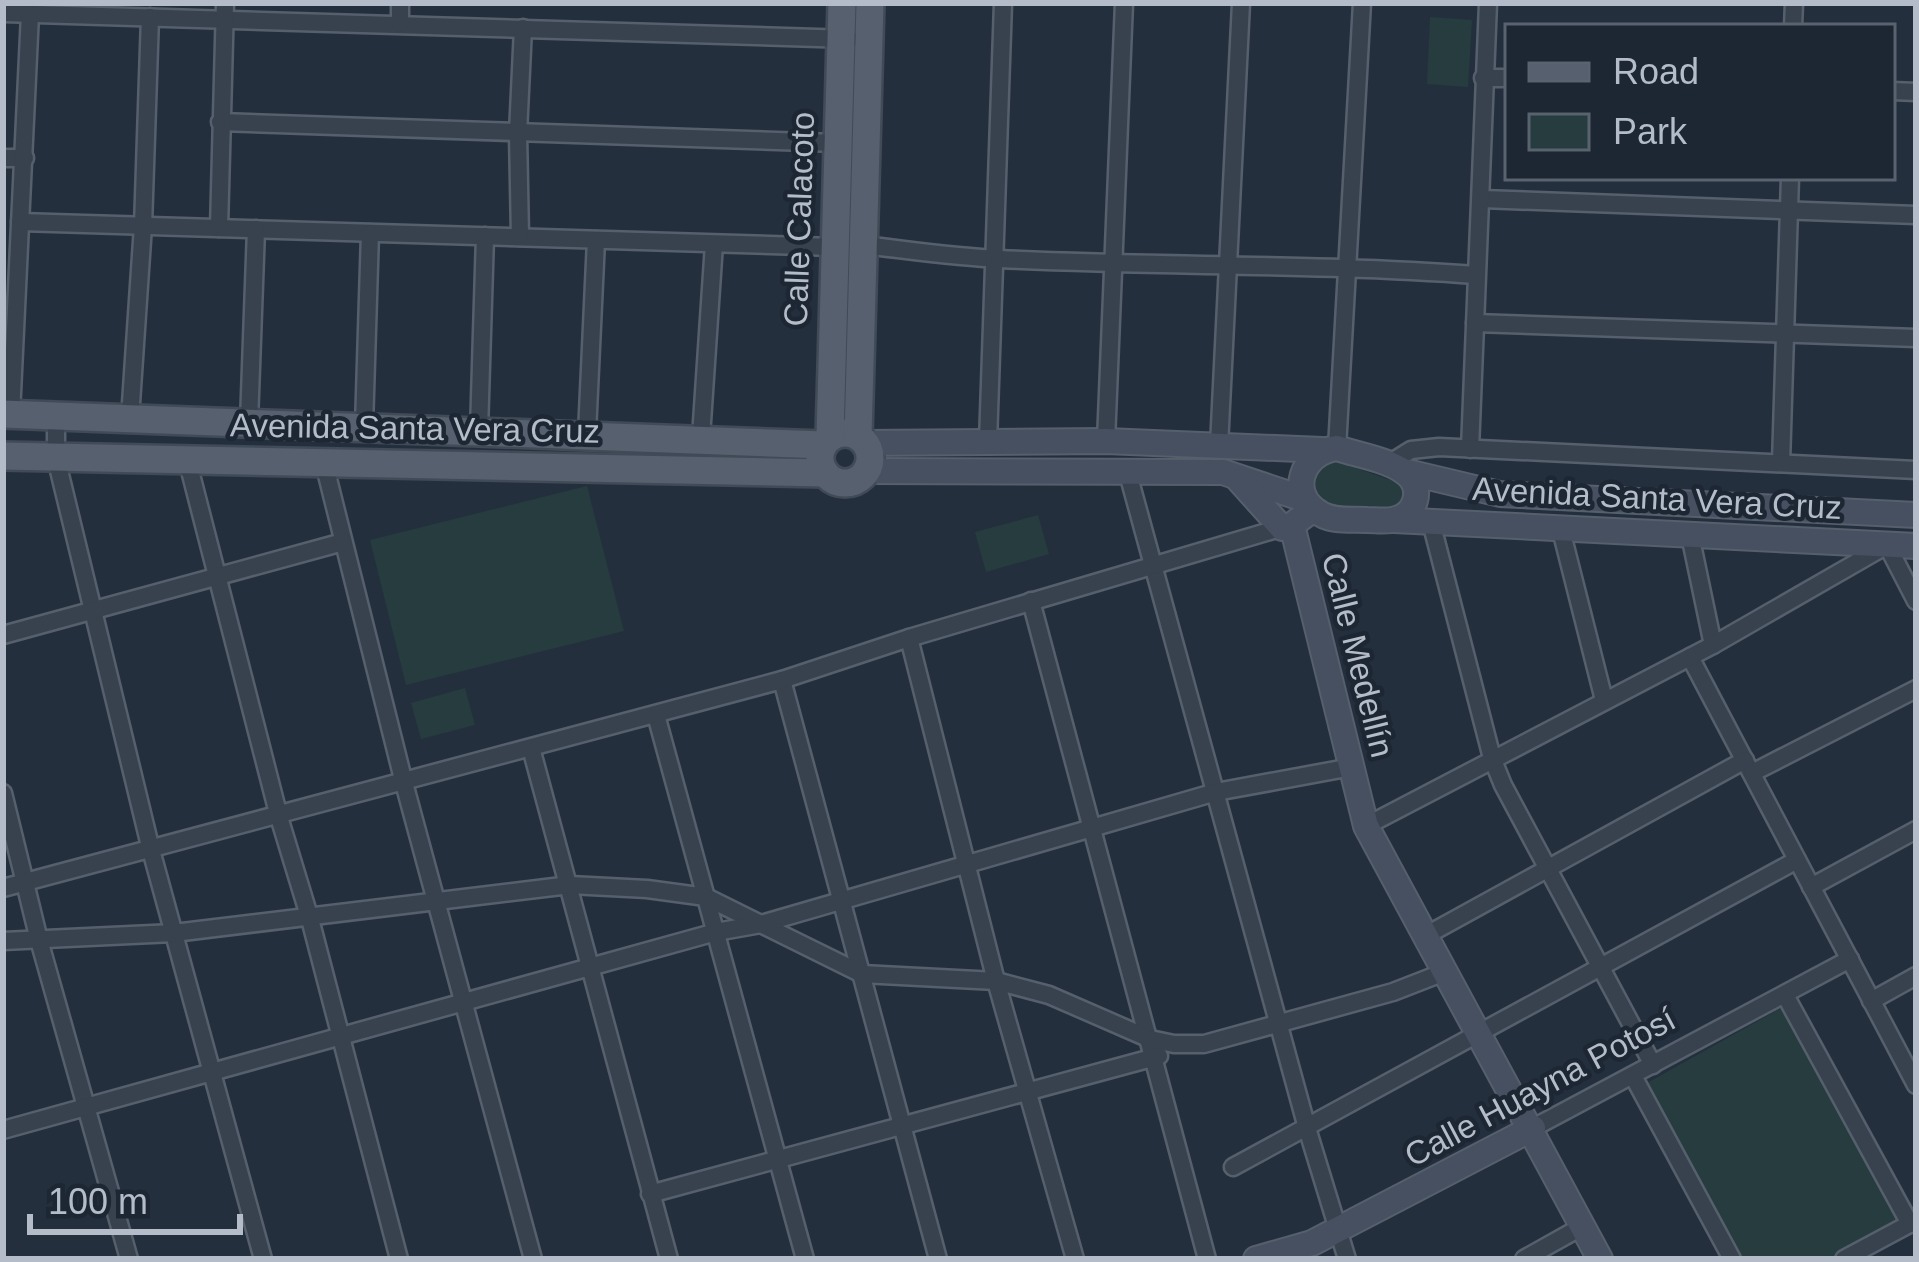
<svg xmlns="http://www.w3.org/2000/svg" width="1919" height="1262" viewBox="0 0 1919 1262" font-family="Arial,sans-serif">
<style>
.green{fill:#263c3f}
.lines{fill:none;stroke-linecap:round;stroke-linejoin:round}
.street-casing{stroke:#565f6c;stroke-width:21}
.secondary-casing{stroke:#565f6c;stroke-width:28}
.primary-casing{stroke:#414a57;stroke-width:32}
.street{stroke:#38414e;stroke-width:16}
.secondary{stroke:#465061;stroke-width:24}
.primary{stroke:#56606e;stroke-width:27}
.labels{text-anchor:middle;dominant-baseline:central;stroke-width:9;stroke-linejoin:round;paint-order:stroke}
.street-label{font-size:33px;fill:#b4bcc9;stroke:#1d2633}
</style>
<rect width="100%" height="100%" fill="#242f3e"/>
<!-- green -->
<g class="green">
<polygon points="1430,17 1472,20 1468,87 1427,84"/>
<polygon points="1333,460 1396,482 1404,490 1405,501 1396,509 1326,506 1312,489 1313,477"/>
<polygon points="587,486 624,631 406,685 370,540"/>
<polygon points="1038,515 1049,554 986,572 975,532"/>
<polygon points="465,688 475,725 421,739 411,703"/>
<polygon points="1783,1007 1901,1221 1829,1259 1744,1259 1647,1083"/>
</g>
<g class="lines">
<!-- street casing -->
<g class="street-casing">
<g id="street">
<polyline points="3,13 850,39"/>
<polyline points="400,24 400,3"/>
<polyline points="1793,27 1794,3"/>
<polyline points="1483,78 1508,78"/>
<polyline points="1892,91 1916,92"/>
<polyline points="220,122 837,143"/>
<polyline points="3,158 25,158"/>
<polyline points="1482,199 1916,215"/>
<polyline points="20,222 834,247"/>
<polyline points="219,228 225,3"/>
<polyline points="520,237 518,133 523,28"/>
<path d="M863,245C908,250 954,257 1000,259C1159,267 1317,263 1476,275"/>
<polyline points="1475,323 1916,338"/>
<polyline points="11,414 30,14"/>
<polyline points="56,416 56,458 151,850 263,1259"/>
<polyline points="130,418 143,226 150,17"/>
<polyline points="249,422 256,229"/>
<polyline points="364,426 370,233"/>
<polyline points="479,430 485,236"/>
<polyline points="587,433 596,240"/>
<polyline points="701,437 714,244"/>
<polyline points="1106,441 1124,3"/>
<polyline points="988,442 1003,3"/>
<polyline points="1219,446 1241,3"/>
<polyline points="1337,448 1362,3"/>
<polyline points="1470,449 1488,3"/>
<polyline points="187,459 279,817 310,919 399,1259"/>
<polyline points="324,463 404,783 533,1259"/>
<polyline points="1781,463 1790,177"/>
<polyline points="1387,465 1411,450 1439,447 1916,470"/>
<polyline points="1127,470 1307,1128 1347,1259"/>
<polyline points="1431,522 1492,758 1503,785 1653,1065"/>
<polyline points="1561,530 1604,700"/>
<polyline points="1690,535 1713,645"/>
<polyline points="1031,601 1207,1259"/>
<polyline points="3,635 343,542"/>
<polyline points="909,638 996,981 1075,1259"/>
<polyline points="1690,657 1916,1085"/>
<polyline points="782,680 938,1259"/>
<polyline points="656,715 805,1259"/>
<polyline points="531,748 669,1259"/>
<polyline points="1752,773 1916,689"/>
<polyline points="3,793 39,940 129,1259"/>
<polyline points="1366,826 1713,645 1887,545 1916,601"/>
<polyline points="1811,887 1916,830"/>
<polyline points="3,888 782,680 909,638 1290,525"/>
<polyline points="1425,936 1745,760"/>
<polyline points="3,941 174,933 570,885 647,889 706,897 862,974 996,981 1049,995 1150,1039 1174,1044 1204,1044 1393,992 1447,971"/>
<polyline points="1785,995 1910,1224"/>
<polyline points="1871,1001 1916,976"/>
<polyline points="1633,1076 1732,1259"/>
<polyline points="1533,1128 1850,959"/>
<polyline points="3,1130 716,932 761,924 1216,792 1352,767"/>
<polyline points="1233,1167 1797,860"/>
<polyline points="650,1194 1159,1056"/>
<polyline points="1524,1259 1583,1226"/>
<polyline points="1844,1259 1915,1221"/>
</g>
</g>
<!-- secondary casing -->
<g class="secondary-casing">
<g id="secondary">
<polyline points="865,443 1106,441 1322,450"/>
<path d="M1337,448C1357,455 1392,460 1408,475C1423,489 1416,514 1396,519C1387,522 1376,520 1367,520C1352,519 1334,522 1321,514C1286,494 1302,452 1337,448Z"/>
<polyline points="867,471 1223,472 1304,499"/>
<polyline points="1403,471 1500,494 1916,515"/>
<polyline points="1237,478 1282,528"/>
<polyline points="1313,509 1292,525 1366,826 1600,1259"/>
<polyline points="1394,520 1916,546"/>
<polyline points="1256,1259 1312,1243 1533,1128"/>
</g>
</g>
<!-- primary casing -->
<g class="primary-casing">
<g id="primary">
<polyline points="3,414 823,445"/>
<circle cx="845" cy="458" r="25"/>
<polyline points="858,436 870,3"/>
<polyline points="830,437 842,3"/>
<polyline points="3,456 825,473"/>
</g>
</g>
<!-- street -->
<use href="#street" class="street"/>
<!-- secondary -->
<use href="#secondary" class="secondary"/>
<!-- primary -->
<use href="#primary" class="primary"/>
</g>
<g class="labels">
<!-- street labels -->
<g class="street-label">
<text transform="translate(799 219) rotate(-88)">Calle Calacoto</text>
<text transform="translate(415 428) rotate(1)">Avenida Santa Vera Cruz</text>
<text transform="translate(1657 498) rotate(3)">Avenida Santa Vera Cruz</text>
<text transform="translate(1358 655) rotate(76)">Calle Medellín</text>
<text transform="translate(1540 1087) rotate(-28)">Calle Huayna Potosí</text>
</g>
</g>
<!-- border -->
<rect width="1919" height="1262" fill="none" stroke="#b4bcc9" stroke-width="12"/>
<!-- legend -->
<rect x="1505" y="24" width="390" height="156" fill="#1d2633" stroke="#59626f" stroke-width="3"/>
<rect x="1529" y="63" width="60" height="18" fill="#56606e" stroke="#59626f" stroke-width="3"/>
<text x="1613" y="84" font-size="36" fill="#b4bcc9">Road</text>
<rect x="1529" y="114" width="60" height="36" fill="#263c3f" stroke="#59626f" stroke-width="3"/>
<text x="1613" y="144" font-size="36" fill="#b4bcc9">Park</text>
<!-- scale -->
<path d="M30 1214v18h210v-18" fill="none" stroke="#b4bcc9" stroke-width="6"/>
<text x="48" y="1214" font-size="36" fill="#b4bcc9" stroke="#1d2633" stroke-width="9" paint-order="stroke">100 m</text>
</svg>
